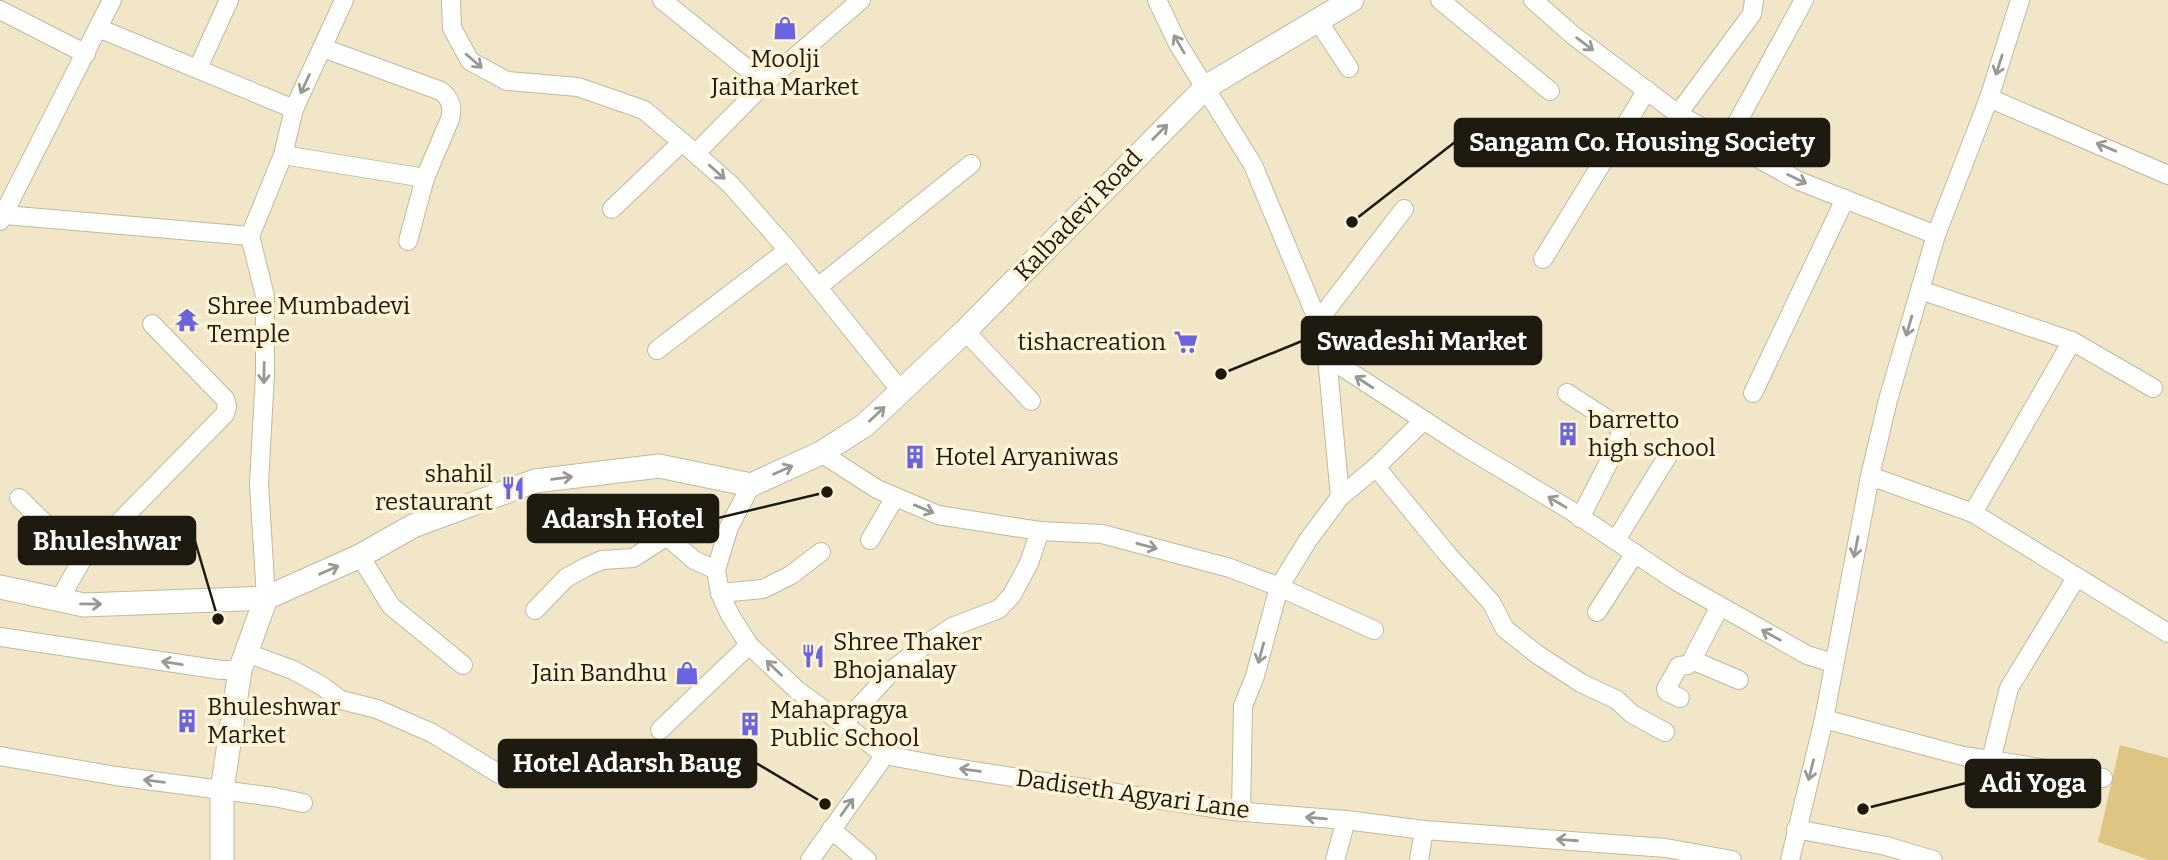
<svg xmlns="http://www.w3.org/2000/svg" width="2168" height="860" viewBox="0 0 2168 860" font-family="Bitter,serif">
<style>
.green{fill:#dec584}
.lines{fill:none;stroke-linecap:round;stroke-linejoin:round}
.minor-casing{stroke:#c3b89b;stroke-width:20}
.major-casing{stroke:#c3b89b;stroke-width:25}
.minor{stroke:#fff;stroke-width:18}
.major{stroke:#fff;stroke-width:23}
.oneway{stroke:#9a9893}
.labels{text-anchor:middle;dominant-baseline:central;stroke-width:7;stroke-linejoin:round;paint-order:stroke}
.poi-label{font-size:24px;fill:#1e1a0f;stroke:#fff3d5;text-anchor:start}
.street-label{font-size:24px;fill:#1e1a0f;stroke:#fff3d5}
.leader{fill:none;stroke:#1e1a0f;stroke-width:2.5}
.callout-dot{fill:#1e1a0f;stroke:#fff3d5;stroke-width:2.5}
.callout{fill:#1e1a0f;stroke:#1e1a0f;stroke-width:2.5}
.callout-label{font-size:26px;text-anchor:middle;font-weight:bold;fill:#fff}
</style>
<rect width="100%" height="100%" fill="#f1e6c8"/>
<!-- green -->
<polygon class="green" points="2120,745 2168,758 2168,860 2149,860 2098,842"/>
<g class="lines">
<!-- minor casing -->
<g class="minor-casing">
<g id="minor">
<polyline points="451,0 452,28 470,61 507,81 578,87 644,110 689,148 731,185 788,250 901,391"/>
<polyline points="662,0 765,83"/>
<polyline points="1157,0 1178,44 1253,165 1318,321 1327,357 1340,497"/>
<polyline points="1440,0 1550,91"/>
<polyline points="1533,0 1574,36 1678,114 1799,181 1936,235"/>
<polyline points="0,10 86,54"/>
<polyline points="1318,21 1349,68"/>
<polyline points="98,28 294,109"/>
<path d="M323,48L441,91C451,99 453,107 450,119L425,178L408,241"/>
<polyline points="198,68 229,0"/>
<polyline points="1989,98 2168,175"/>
<polyline points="1678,114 1752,14 1754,0"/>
<polyline points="1727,141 1804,0"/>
<polyline points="696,153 765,83 861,0"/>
<polyline points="283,155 425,178"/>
<polyline points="612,209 682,142"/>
<polyline points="0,212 5,215 250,236"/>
<polyline points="0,221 112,0"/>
<polyline points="1543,259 1647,90"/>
<polyline points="818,287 971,164"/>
<polyline points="1920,290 2072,341 2153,388"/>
<polyline points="1318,321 1404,209"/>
<polyline points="965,331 1031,401"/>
<polyline points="657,350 788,250"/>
<polyline points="1327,357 1465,447 1570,510 1676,581 1807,655 1833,663"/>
<polyline points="1567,393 1618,426 1621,432 1615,450 1580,518"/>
<polyline points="1753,393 1845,199"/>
<polyline points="821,453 877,489 938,515 1040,531 1102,534 1230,568 1279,587 1374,630"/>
<polyline points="1376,467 1448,555 1491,602 1505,629 1538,655 1581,683 1617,700 1632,714 1665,732"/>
<polyline points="1870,476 1973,513 2168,633"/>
<polyline points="751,485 729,527 716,570 720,593 730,615 749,645 797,690 885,755 948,767 1233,811 1346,820 1424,830 1666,848 1732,860"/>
<polyline points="19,498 82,560"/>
<polyline points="1973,513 2072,341"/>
<polyline points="870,540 895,497"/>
<polyline points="1616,540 1667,457"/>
<polyline points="360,556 391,606 463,665"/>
<polyline points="720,593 763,589 791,575 821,552"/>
<polyline points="266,598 259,484 265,373 265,296 250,236 283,155 294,109 344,0"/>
<polyline points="59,600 82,560 225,414 227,406 225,399 152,324"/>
<polyline points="535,610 566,578 586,567 602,560 633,558 664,538 671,540 694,560 716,570"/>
<polyline points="1597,612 1635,553"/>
<polyline points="0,637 221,670 240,670"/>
<polyline points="247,653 293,670 322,686 341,700 377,709 432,733 501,775"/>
<polyline points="1692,660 1739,680"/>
<polyline points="1680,698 1667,692 1666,689 1679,666 1688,665 1692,660 1720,606"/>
<polyline points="1824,719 1963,756 1991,760 2009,688 2076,578"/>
<polyline points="843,724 895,668 925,645 952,627 999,609 1012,595 1029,563 1040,531"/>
<polyline points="660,730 749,645"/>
<polyline points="0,756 116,776 274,797 303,803"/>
<polyline points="1991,760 2103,778"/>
<polyline points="1241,812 1243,706 1255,676 1279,587 1308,540 1340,497 1376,467 1424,420"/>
<polyline points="831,829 867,860"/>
<polyline points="1796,829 1886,846 1933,860"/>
<polyline points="810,860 885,755"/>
<polyline points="1335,860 1346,820"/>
<polyline points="1419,860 1424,830"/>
<polyline points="1790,860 1824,719 1870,476 1888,400 1936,235 1989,98 2020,0"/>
</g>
</g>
<!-- major casing -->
<g class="major-casing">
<g id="major">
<polyline points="0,587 84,605 266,598 360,556 413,526 535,481 659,466 751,485 821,453 865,425 965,331 1206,87 1352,0"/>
<polyline points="222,860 222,790 240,670 266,598"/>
</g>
</g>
<!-- minor -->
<use href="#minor" class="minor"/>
<!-- major -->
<use href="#major" class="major"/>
</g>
<!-- one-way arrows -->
<defs><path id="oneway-shaft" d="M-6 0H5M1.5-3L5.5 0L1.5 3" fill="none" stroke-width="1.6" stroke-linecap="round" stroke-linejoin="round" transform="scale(1.75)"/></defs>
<g class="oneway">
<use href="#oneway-shaft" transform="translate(1179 44) rotate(-120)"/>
<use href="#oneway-shaft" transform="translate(1585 44) rotate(37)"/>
<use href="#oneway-shaft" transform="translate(474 61) rotate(41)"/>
<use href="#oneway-shaft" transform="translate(1999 65) rotate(108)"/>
<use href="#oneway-shaft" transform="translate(305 84) rotate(115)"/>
<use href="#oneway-shaft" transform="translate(1160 132) rotate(-45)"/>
<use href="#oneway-shaft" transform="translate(2106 147) rotate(-157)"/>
<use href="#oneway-shaft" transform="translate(717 172) rotate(42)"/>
<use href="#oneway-shaft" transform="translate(1797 179) rotate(26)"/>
<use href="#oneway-shaft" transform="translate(1909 326) rotate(106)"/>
<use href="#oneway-shaft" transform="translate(264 373) rotate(91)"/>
<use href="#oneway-shaft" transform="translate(1364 382) rotate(-147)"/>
<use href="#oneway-shaft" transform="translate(877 414) rotate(-43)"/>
<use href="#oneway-shaft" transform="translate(783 470) rotate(-24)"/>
<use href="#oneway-shaft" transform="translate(562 478) rotate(-8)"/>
<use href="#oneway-shaft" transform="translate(1557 502) rotate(-149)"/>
<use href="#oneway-shaft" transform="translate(924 509) rotate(23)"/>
<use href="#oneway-shaft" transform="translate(1147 546) rotate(15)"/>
<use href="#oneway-shaft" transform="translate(1856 547) rotate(101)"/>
<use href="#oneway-shaft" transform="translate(329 570) rotate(-24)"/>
<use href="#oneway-shaft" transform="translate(91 604) rotate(1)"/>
<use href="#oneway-shaft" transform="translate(1771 635) rotate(-151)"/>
<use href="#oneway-shaft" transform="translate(1261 653) rotate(105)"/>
<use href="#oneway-shaft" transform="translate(172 663) rotate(-171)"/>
<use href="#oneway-shaft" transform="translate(774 668) rotate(-136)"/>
<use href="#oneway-shaft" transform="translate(970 770) rotate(-172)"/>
<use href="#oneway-shaft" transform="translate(1811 770) rotate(104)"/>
<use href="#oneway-shaft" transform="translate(154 781) rotate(-172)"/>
<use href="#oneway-shaft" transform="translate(847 807) rotate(-54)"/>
<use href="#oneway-shaft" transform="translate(1316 818) rotate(-175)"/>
<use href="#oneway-shaft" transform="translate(1567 840) rotate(-176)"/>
</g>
<!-- icons -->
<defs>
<g id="shop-bare" transform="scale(1.89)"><path d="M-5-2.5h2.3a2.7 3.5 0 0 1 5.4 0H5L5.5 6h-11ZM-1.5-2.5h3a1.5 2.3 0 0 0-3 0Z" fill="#6965df" stroke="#fff3d5" stroke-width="2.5" paint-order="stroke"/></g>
<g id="temple-bare" transform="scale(1.89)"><path d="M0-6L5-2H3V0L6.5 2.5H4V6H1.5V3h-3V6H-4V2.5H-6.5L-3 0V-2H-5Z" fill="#6965df" stroke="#fff3d5" stroke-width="2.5" paint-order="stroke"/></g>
<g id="supermarket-bare" transform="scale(1.89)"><path d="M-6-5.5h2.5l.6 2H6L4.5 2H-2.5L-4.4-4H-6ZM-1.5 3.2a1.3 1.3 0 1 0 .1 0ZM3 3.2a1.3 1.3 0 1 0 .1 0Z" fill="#6965df" stroke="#fff3d5" stroke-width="2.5" paint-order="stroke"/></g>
<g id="building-bare" transform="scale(1.89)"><path d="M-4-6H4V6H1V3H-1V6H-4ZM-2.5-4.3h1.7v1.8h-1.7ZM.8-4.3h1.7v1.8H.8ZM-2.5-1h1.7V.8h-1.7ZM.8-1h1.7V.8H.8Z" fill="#6965df" stroke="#fff3d5" stroke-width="2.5" paint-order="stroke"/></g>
<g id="restaurant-bare" transform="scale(1.89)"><path d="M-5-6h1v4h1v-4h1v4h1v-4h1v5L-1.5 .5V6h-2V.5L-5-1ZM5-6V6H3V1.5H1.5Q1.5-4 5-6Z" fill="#6965df" stroke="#fff3d5" stroke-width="2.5" paint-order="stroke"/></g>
</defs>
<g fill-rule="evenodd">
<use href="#shop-bare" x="785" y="28"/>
<use href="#temple-bare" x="187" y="320"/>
<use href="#supermarket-bare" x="1186" y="342"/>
<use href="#building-bare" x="1568" y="434"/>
<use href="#building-bare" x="915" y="457"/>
<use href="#restaurant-bare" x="513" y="488"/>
<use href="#restaurant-bare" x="813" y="656"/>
<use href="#shop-bare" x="687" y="673"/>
<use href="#building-bare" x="187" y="721"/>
<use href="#building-bare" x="750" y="724"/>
</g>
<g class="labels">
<!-- poi labels -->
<g class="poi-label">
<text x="785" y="59" text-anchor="middle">Moolji<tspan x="785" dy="28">Jaitha Market</tspan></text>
<text x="207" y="306">Shree Mumbadevi<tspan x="207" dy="28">Temple</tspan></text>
<text x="1166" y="342" text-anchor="end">tishacreation</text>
<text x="1588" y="420">barretto<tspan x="1588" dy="28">high school</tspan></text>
<text x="935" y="457">Hotel Aryaniwas</text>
<text x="493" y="474" text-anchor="end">shahil<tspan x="493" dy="28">restaurant</tspan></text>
<text x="833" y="642">Shree Thaker<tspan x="833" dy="28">Bhojanalay</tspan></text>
<text x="667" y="673" text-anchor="end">Jain Bandhu</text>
<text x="207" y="707">Bhuleshwar<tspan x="207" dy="28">Market</tspan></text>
<text x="770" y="710">Mahapragya<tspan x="770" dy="28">Public School</tspan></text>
</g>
<!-- street labels -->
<g class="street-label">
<text transform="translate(1078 215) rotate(-46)">Kalbadevi Road</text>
<text transform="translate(1133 794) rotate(8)">Dadiseth Agyari Lane</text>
</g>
</g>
<!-- callouts -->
<path class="leader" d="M1352 222L1455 142M1221 374L1302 341M827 492L718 518M218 619L195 541M825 804L756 763M1863 809L1966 783"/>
<g class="callout-dot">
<circle cx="1352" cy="222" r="7"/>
<circle cx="1221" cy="374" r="7"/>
<circle cx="827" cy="492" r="7"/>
<circle cx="218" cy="619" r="7"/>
<circle cx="825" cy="804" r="7"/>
<circle cx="1863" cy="809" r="7"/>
</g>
<g class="callout">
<rect x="1455" y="119" width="374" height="47" rx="7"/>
<rect x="1302" y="317" width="239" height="47" rx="7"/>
<rect x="528" y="495" width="190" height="47" rx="7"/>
<rect x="19" y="517" width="176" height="47" rx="7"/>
<rect x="499" y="740" width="257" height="47" rx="7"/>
<rect x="1966" y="760" width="134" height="47" rx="7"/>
</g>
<g class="callout-label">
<text x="1642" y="151">Sangam Co. Housing Society</text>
<text x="1422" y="350">Swadeshi Market</text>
<text x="623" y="528">Adarsh Hotel</text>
<text x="107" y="550">Bhuleshwar</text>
<text x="627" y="772">Hotel Adarsh Baug</text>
<text x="2033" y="792">Adi Yoga</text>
</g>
</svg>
